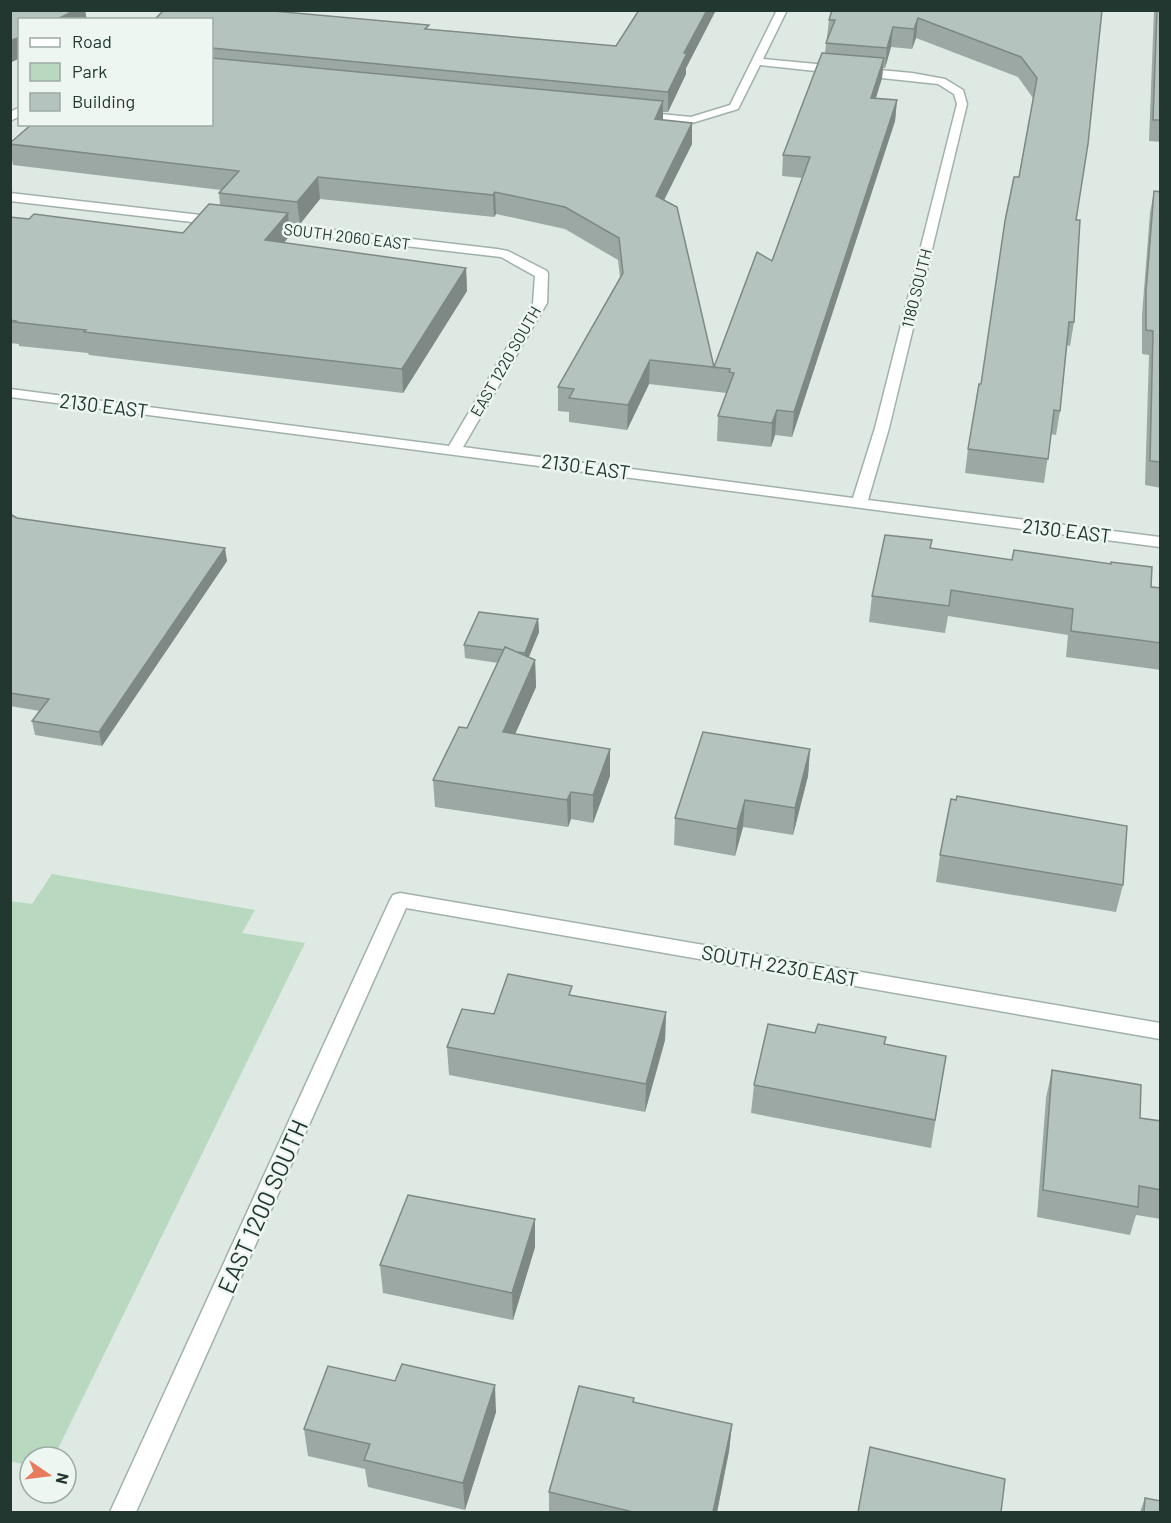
<svg xmlns="http://www.w3.org/2000/svg" width="1171" height="1523" viewBox="0 0 1171 1523" font-family="Barlow,sans-serif">
<style>
.green{fill:#b8d9c0}
.lines{fill:none;stroke-linecap:round;stroke-linejoin:round}
.street-casing{stroke:#a2b0aa;stroke-width:3}
.street{fill:#fff;fill-rule:evenodd}
.wall{fill:#9ba8a3}
.shaded-wall{fill:#7e8884}
.building{fill:#b4c3bd;stroke:#7e8884;stroke-width:1.5}
.labels{text-anchor:middle;dominant-baseline:central;stroke-width:5;stroke-linejoin:round;paint-order:stroke}
.far-street-label{font-size:16px;fill:#213730;stroke:#eef6f2}
.street-label{font-size:20px;fill:#213730;stroke:#eef6f2}
.near-street-label{font-size:24px;fill:#213730;stroke:#eef6f2}
</style>
<rect width="100%" height="100%" fill="#dee9e4"/>
<!-- green -->
<polygon class="green" points="52,874 255,910 242,933 305,943 54,1457 30,1457 30,1466 10,1461 10,901 32,904"/>
<g class="lines">
<!-- street casing -->
<g class="street-casing">
<g id="street">
<polygon points="777,10 787,10 763,59 912,73 945,79 963,90 967,104 889,428 868,500 1160,537 1160,547 10,397 10,389 449,446 533,303 535,276 501,257 266,230 260,226 266,222 497,249 508,251 547,271 548,274 547,303 463,447 853,498 875,428 957,104 954,94 938,84 760,65 738,109 692,123 636,117 636,113 640,112 691,117 730,105"/>
<polygon points="20,107 20,116 10,121 10,112"/>
<polygon points="10,193 218,217 224,221 218,225 10,201"/>
<polygon points="400,893 1160,1023 1160,1039 406,908 136,1512 110,1512 390,900 393,895"/>
</g>
</g>
<!-- street -->
<use href="#street" class="street"/>
</g>
<!-- wall -->
<g class="wall">
<polygon points="639,10 716,10 686,68 686,74 668,112 663,112 663,120 692,144 664,200 714,367 772,261 803,178 782,176 783,155 825,53 829,20 1102,10 1076,220 1074,322 1070,346 1067,345 1060,411 1056,435 1051,434 1044,483 965,473 968,449 981,384 1033,98 1018,77 916,38 912,49 891,47 885,68 883,68 882,78 876,98 897,100 895,121 792,437 775,435 771,447 717,441 718,416 727,393 649,384 627,430 569,422 569,412 558,411 558,387 620,277 618,260 565,229 496,214 494,217 320,199 300,224 289,223 290,235 284,243 466,268 467,291 403,393 89,355 88,353 19,346 19,344 10,343 10,217 183,233 220,205 219,193 221,190 13,165 10,150 10,143 212,124 212,20 429,30 616,46"/>
<polygon points="1154,10 1161,10 1161,142 1149,141"/>
<polygon points="1154,191 1161,192 1161,488 1145,485 1149,355 1142,354 1142,315 1150,213"/>
<polygon points="10,514 17,518 227,561 102,746 35,735 32,721 40,711 10,706"/>
<polygon points="931,548 1161,588 1161,670 1066,657 1068,635 948,616 945,633 869,622 872,596"/>
<polygon points="538,619 539,632 529,657 535,660 536,687 515,734 610,749 610,776 593,823 571,819 568,827 435,807 433,780 467,728 498,663 465,658 464,645"/>
<polygon points="810,749 808,776 793,835 743,827 735,856 674,845 675,818"/>
<polygon points="940,855 1123,885 1116,912 936,882"/>
<polygon points="572,995 666,1012 665,1040 645,1112 449,1075 447,1047 494,1014"/>
<polygon points="815,1033 885,1044 946,1056 931,1148 751,1113 754,1085"/>
<polygon points="1052,1070 1140,1118 1161,1121 1161,1219 1136,1215 1130,1235 1037,1217 1046,1098"/>
<polygon points="535,1219 535,1247 513,1320 383,1293 380,1265"/>
<polygon points="634,1398 634,1403 732,1424 729,1451 717,1512 549,1512 549,1492"/>
<polygon points="496,1412 465,1510 368,1487 365,1469 308,1456 304,1429"/>
<polygon points="1145,1498 1161,1512 1140,1512"/>
</g>
<!-- shaded-wall -->
<g class="shaded-wall">
<polygon points="75,10 85,10 87,20 56,20"/>
<polygon points="707,10 716,10 686,68 686,74 668,112 668,92 684,53"/>
<polygon points="918,18 916,38 912,49 914,29"/>
<polygon points="893,27 891,47 885,68 887,48"/>
<polygon points="20,37 20,58 10,63 10,41"/>
<polygon points="884,58 882,78 869,119 871,98"/>
<polygon points="897,100 895,121 792,437 794,412"/>
<polygon points="663,101 663,122 655,119"/>
<polygon points="692,123 692,144 655,218 656,196"/>
<polygon points="318,177 320,199 300,224 297,202"/>
<polygon points="495,192 496,214 494,217 493,195"/>
<polygon points="288,213 290,235 268,263 265,240"/>
<polygon points="466,268 467,291 403,393 402,369"/>
<polygon points="650,360 649,384 627,430 628,405"/>
<polygon points="777,410 775,435 771,447 772,423"/>
<polygon points="225,548 227,561 102,746 99,732"/>
<polygon points="538,619 539,632 525,666 525,653"/>
<polygon points="535,660 536,687 504,759 503,732"/>
<polygon points="610,749 610,776 593,823 593,795"/>
<polygon points="810,749 808,776 793,835 795,808"/>
<polygon points="571,792 571,819 568,827 567,800"/>
<polygon points="745,800 743,827 735,856 737,829"/>
<polygon points="666,1012 665,1040 645,1112 646,1084"/>
<polygon points="535,1219 535,1247 513,1320 512,1293"/>
<polygon points="495,1385 496,1412 465,1510 463,1483"/>
<polygon points="732,1424 729,1451 717,1512 713,1512"/>
</g>
<!-- building -->
<g class="building">
<polygon points="10,10 75,10 56,20 20,20 20,37 10,41"/>
<polygon points="164,10 262,10 429,25 425,29 616,46 639,10 707,10 684,53 687,53 668,92 212,48 212,20 154,20"/>
<polygon points="832,10 1102,10 1088,144 1076,220 1080,220 1074,322 1069,322 1060,411 1054,410 1048,459 968,449 979,384 981,384 1005,221 1014,177 1019,177 1037,78 1021,57 918,18 914,29 893,27 887,48 826,43 835,20 829,20"/>
<polygon points="1157,10 1161,10 1161,120 1153,120"/>
<polygon points="822,53 884,58 871,98 897,100 794,412 777,410 772,423 718,416 734,373 729,372 730,369 650,360 628,405 569,398 574,389 558,387 623,273 619,238 565,207 495,192 493,195 318,177 297,202 219,193 239,171 10,144 10,143 32,124 212,124 212,58 663,101 655,119 692,123 656,196 677,207 714,367 757,252 772,261 810,157 783,155"/>
<polygon points="1154,191 1161,192 1161,462 1150,461 1153,331 1146,330 1146,291"/>
<polygon points="209,204 288,213 265,240 466,268 402,369 84,332 86,330 14,322 16,321 10,320 10,217 29,219 34,214 183,233"/>
<polygon points="10,514 17,518 225,548 99,732 32,721 49,699 10,693"/>
<polygon points="885,535 932,540 930,548 1012,560 1014,550 1111,564 1111,562 1152,567 1151,587 1161,588 1161,643 1071,631 1073,609 951,590 949,606 872,596"/>
<polygon points="479,612 538,619 525,653 516,652 505,647 504,650 464,645"/>
<polygon points="505,647 535,660 503,732 610,749 593,795 571,792 567,800 433,780 459,727 467,728"/>
<polygon points="703,732 810,749 795,808 745,800 737,829 675,818"/>
<polygon points="957,796 1127,826 1123,885 940,855 951,799 956,800"/>
<polygon points="508,974 572,986 569,995 666,1012 646,1084 447,1047 462,1009 494,1014"/>
<polygon points="768,1024 815,1033 818,1024 886,1037 884,1044 946,1056 935,1120 754,1085"/>
<polygon points="1052,1070 1141,1085 1140,1118 1161,1121 1161,1190 1139,1186 1138,1207 1043,1190"/>
<polygon points="408,1195 535,1219 512,1293 380,1265"/>
<polygon points="402,1364 495,1385 463,1483 364,1460 370,1444 304,1429 328,1366 395,1381"/>
<polygon points="579,1386 634,1398 633,1402 732,1424 713,1512 633,1512 549,1492"/>
<polygon points="870,1447 1005,1479 1001,1512 858,1512"/>
<polygon points="1145,1498 1161,1501 1161,1512 1144,1512"/>
</g>
<g class="labels">
<!-- far-street labels -->
<g class="far-street-label">
<text transform="translate(347 236) rotate(7)">SOUTH 2060 EAST</text>
<text transform="translate(916 288) rotate(-76)">1180 SOUTH</text>
<text transform="translate(505 361) rotate(-60)">EAST 1220 SOUTH</text>
</g>
<!-- street labels -->
<g class="street-label">
<text transform="translate(104 405) rotate(7)">2130 EAST</text>
<text transform="translate(586 466) rotate(8)">2130 EAST</text>
<text transform="translate(1067 530) rotate(7)">2130 EAST</text>
<text transform="translate(780 965) rotate(10)">SOUTH 2230 EAST</text>
</g>
<!-- near-street labels -->
<g class="near-street-label">
<text transform="translate(262 1206) rotate(-66)">EAST 1200 SOUTH</text>
</g>
</g>
<!-- border -->
<rect width="1171" height="1523" fill="none" stroke="#213730" stroke-width="24"/>
<!-- legend -->
<rect x="18" y="18" width="195" height="108" fill="#eef6f2" stroke="#9caaa4" stroke-width="1.5"/>
<rect x="30" y="38" width="30" height="9" fill="#ffffff" stroke="#9caaa4" stroke-width="1.5"/>
<text x="72" y="48" font-size="18" fill="#213730">Road</text>
<rect x="30" y="63" width="30" height="18" fill="#b8d9c0" stroke="#9caaa4" stroke-width="1.5"/>
<text x="72" y="78" font-size="18" fill="#213730">Park</text>
<rect x="30" y="93" width="30" height="18" fill="#b4c3bd" stroke="#9caaa4" stroke-width="1.5"/>
<text x="72" y="108" font-size="18" fill="#213730">Building</text>
<!-- north arrow -->
<g transform="translate(48 1475) rotate(104)"><circle r="28" fill="#eef6f2" stroke="#9caaa4" stroke-width="1.5"/>
<path d="M0-4.5L10 22L0 15L-10 22Z" fill="#e77b5e"/>
<text y="-9" font-size="16" font-weight="bold" text-anchor="middle" fill="#213730">N</text>
</g>
</svg>
